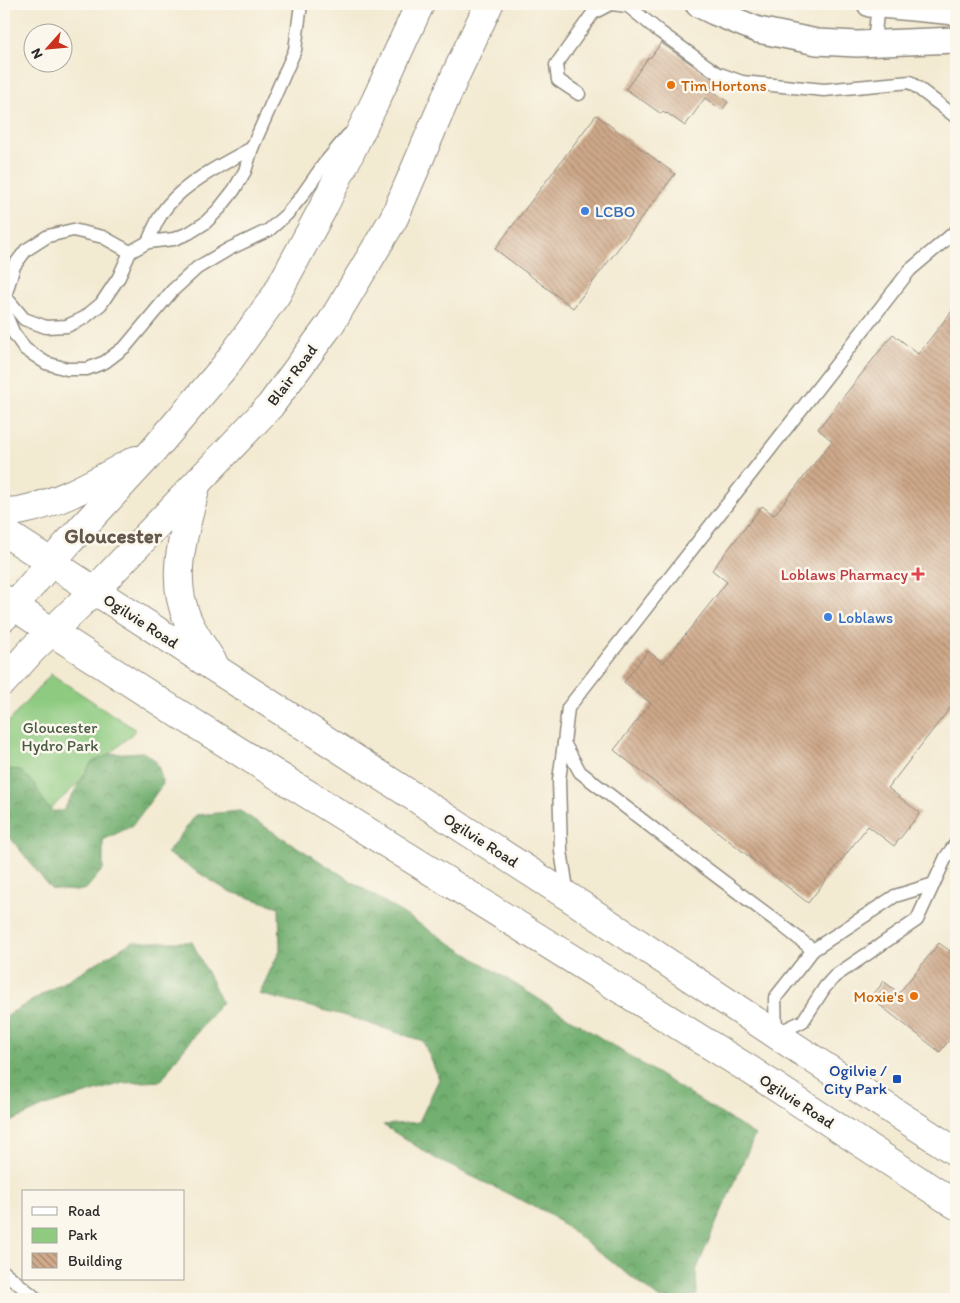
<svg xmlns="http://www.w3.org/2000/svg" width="960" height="1303" viewBox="0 0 960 1303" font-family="Itim,sans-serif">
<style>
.green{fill:#8ecb81;stroke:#5c7b56}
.forest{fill:url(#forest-crowns);stroke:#4e6d4d}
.building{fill:url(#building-back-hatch)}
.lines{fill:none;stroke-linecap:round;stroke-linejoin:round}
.service-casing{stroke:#8f8a7e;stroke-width:15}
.minor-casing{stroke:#8f8a7e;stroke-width:28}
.secondary-casing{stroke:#8f8a7e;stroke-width:30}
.service{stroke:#fff;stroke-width:12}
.minor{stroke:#fff;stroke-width:25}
.secondary{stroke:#fff;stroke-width:28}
.food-dot{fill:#e8710a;stroke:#fbf7ec;stroke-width:2}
.shop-dot{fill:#3f7fe0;stroke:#fbf7ec;stroke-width:2}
.health-dot{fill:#e0444e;stroke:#fbf7ec;stroke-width:2}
.transit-dot{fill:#1a4fb4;stroke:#fbf7ec;stroke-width:2}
.labels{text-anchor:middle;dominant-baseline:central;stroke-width:5;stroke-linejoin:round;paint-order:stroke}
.food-label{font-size:16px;fill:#c56008;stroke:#fbf7ec;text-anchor:start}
.shop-label{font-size:16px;fill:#366cbe;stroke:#fbf7ec;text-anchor:start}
.street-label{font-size:16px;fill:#2b2b2b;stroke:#fbf7ec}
.health-label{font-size:16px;fill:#be3a42;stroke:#fbf7ec;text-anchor:end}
.park-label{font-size:16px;fill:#495b45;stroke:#fbf7ec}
.transit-label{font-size:16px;fill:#164399;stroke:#fbf7ec;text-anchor:end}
.district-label{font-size:21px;font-weight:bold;fill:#64574c;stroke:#fbf7ec}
</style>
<defs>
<pattern id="forest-crowns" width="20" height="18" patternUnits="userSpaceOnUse" patternTransform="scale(1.25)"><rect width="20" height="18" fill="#72af6f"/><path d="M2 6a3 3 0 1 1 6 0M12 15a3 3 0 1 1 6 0" fill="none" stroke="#5e8f5b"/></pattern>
<pattern id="building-back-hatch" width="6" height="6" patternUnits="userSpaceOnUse" patternTransform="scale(1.25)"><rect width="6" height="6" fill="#cfa98a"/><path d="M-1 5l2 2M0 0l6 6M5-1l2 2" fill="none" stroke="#a88a71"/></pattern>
</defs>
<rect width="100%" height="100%" fill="#fbf7ec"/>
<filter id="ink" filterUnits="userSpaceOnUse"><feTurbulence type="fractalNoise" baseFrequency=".02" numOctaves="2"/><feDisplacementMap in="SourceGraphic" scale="10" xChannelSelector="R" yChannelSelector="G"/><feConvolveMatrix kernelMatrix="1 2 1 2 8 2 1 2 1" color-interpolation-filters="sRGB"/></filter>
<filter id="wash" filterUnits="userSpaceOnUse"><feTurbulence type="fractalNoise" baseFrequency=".0096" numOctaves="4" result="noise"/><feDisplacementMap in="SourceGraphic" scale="20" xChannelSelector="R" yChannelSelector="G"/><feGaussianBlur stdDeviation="1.12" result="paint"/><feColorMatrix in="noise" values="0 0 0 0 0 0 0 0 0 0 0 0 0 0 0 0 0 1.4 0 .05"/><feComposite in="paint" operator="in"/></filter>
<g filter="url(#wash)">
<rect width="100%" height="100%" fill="#f3ead2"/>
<!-- green -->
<polygon class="green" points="51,674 136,730 34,824 4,804 4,727"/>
<!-- forest -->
<g class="forest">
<path d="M142,752C159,759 159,768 163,784L132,826L103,840V869L86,889L76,891L51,889L9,836L4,835V772L9,769L20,770L35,785L45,804L52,811H63L91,763L110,754Z"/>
<polygon points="240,811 755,1135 714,1228 696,1271 697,1295 682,1299 660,1299 548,1213 438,1160 383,1125 419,1122 439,1079 423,1041 339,1014 259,994 280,950 279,907 228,891 167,853 196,815"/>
<polygon points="132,942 192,942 222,1002 178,1056 161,1081 123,1083 45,1106 4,1125 4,1017"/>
</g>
<g id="blocks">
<!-- building -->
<g class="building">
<polygon points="661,43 716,81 710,89 728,102 722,110 705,98 685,126 667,113 666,114 663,112 660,113 626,89 648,58 651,57"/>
<polygon points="596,115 675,174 573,308 495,249"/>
<polygon points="956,306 956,700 888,788 920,813 894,846 868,826 808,903 614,750 651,703 624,682 648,651 663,663 727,582 712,570 762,506 774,515 832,441 818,429 893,334 918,354"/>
<polygon points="939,943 950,951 956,950 956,1031 940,1052 872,999 874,992 879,988 883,981 899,993"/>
</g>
</g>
</g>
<g filter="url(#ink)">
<use href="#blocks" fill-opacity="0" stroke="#8f8a7e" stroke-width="1"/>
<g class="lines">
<!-- service casing -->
<g class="service-casing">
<g id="service">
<polyline points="612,4 628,6 660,32 717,73 742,82 824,90 910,82 956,117"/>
<polyline points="874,43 878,4"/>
<polyline points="579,94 558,80 556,65 593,13 610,4"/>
<path d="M148,242C153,229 159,215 168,205C188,181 225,163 252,148"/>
<polyline points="130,252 103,237 73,230 48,236 26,250 14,266 5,296 6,315 13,332 25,349 46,363 67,369 87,369 105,362 126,346 172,291 197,268 229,249 269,230 287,214 301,197 324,164 348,135"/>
<polyline points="5,296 24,319 46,327 67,326 84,318 101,304 119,277 130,252 148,242 174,239 189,233 205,223 219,209 234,190 245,171 252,148 295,50 301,4"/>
<polyline points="564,743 559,780 561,851 568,895"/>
<polyline points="934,884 895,896 813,950 775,998 776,1034 803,1021 825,987 835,976 917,920 946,857 956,843"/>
<polyline points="813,950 783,926 659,833 580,772 564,743 568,708 910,270 956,231"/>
<polyline points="4,1272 37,1299"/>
</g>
</g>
<!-- minor casing -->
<g class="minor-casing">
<g id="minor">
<polyline points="698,4 714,12 758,30 817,42 857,44 956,40"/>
<polyline points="870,4 956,12"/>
</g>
</g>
<!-- secondary casing -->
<g class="secondary-casing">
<g id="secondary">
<path d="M196,486C185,532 168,575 188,621C195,636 206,651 214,664"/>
<path d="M4,512C10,511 17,512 23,510C63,502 100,479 136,460"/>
<polyline points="4,532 569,897 813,1059 956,1152"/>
<polyline points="4,599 52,632 176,712 750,1070 956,1205"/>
<polyline points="4,617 67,544 152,452 225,366 276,295 323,208 375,102 420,4"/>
<polyline points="4,681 33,649 95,590 270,406 331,323 394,218 456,74 489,4"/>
</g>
</g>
<!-- service -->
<use href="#service" class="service"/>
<!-- minor -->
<use href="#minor" class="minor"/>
<!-- secondary -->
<use href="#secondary" class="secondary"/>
</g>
</g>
<!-- markers -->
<g class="food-dot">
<circle cx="671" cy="85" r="5"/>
<circle cx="914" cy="996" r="5"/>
</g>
<g class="shop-dot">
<circle cx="585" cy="211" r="5"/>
<circle cx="828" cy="617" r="5"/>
</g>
<path class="health-dot" d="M915.5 566.5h5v5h5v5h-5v5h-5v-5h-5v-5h5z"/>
<rect class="transit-dot" x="892" y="1074" width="10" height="10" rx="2.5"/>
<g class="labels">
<!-- food labels -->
<g class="food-label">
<text x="681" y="85">Tim Hortons</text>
<text x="904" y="996" text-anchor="end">Moxie's</text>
</g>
<!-- shop labels -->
<g class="shop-label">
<text x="595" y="211">LCBO</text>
<text x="838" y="617">Loblaws</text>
</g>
<!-- street labels -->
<g class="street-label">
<text transform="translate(292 375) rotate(-53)">Blair Road</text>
<text transform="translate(141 621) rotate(33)">Ogilvie Road</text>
<text transform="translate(481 840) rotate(33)">Ogilvie Road</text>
<text transform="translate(797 1101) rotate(33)">Ogilvie Road</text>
</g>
<!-- health labels -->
<g class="health-label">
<text x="908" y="574">Loblaws Pharmacy</text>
</g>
<!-- park labels -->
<g class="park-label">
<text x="60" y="727">Gloucester<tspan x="60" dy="18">Hydro Park</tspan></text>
</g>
<!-- transit labels -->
<g class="transit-label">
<text x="887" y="1070">Ogilvie /<tspan x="887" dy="18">City Park</tspan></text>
</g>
<!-- district labels -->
<g class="district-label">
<text x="113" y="535">Gloucester</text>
</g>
</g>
<!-- margin -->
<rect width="960" height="1303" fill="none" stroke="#fbf7ec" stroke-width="20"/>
<!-- legend -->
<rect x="22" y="1190" width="162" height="90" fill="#fbf7ec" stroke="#a8a59f"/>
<rect x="32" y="1207" width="25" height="8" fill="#ffffff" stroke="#a8a59f"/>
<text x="68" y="1216" font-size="15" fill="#2b2b2b">Road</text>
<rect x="32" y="1228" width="25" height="15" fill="#8ecb81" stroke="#a8a59f"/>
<text x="68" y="1240" font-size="15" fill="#2b2b2b">Park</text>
<rect x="32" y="1253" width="25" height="15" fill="url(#building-back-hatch)" stroke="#a8a59f"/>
<text x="68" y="1266" font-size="15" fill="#2b2b2b">Building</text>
<!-- north arrow -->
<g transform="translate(48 48) rotate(243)"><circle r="24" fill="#fbf7ec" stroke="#a8a59f"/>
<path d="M0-4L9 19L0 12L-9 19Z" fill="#c8321e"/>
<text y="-8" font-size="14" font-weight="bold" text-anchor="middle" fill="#2b2b2b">N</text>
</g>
</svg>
